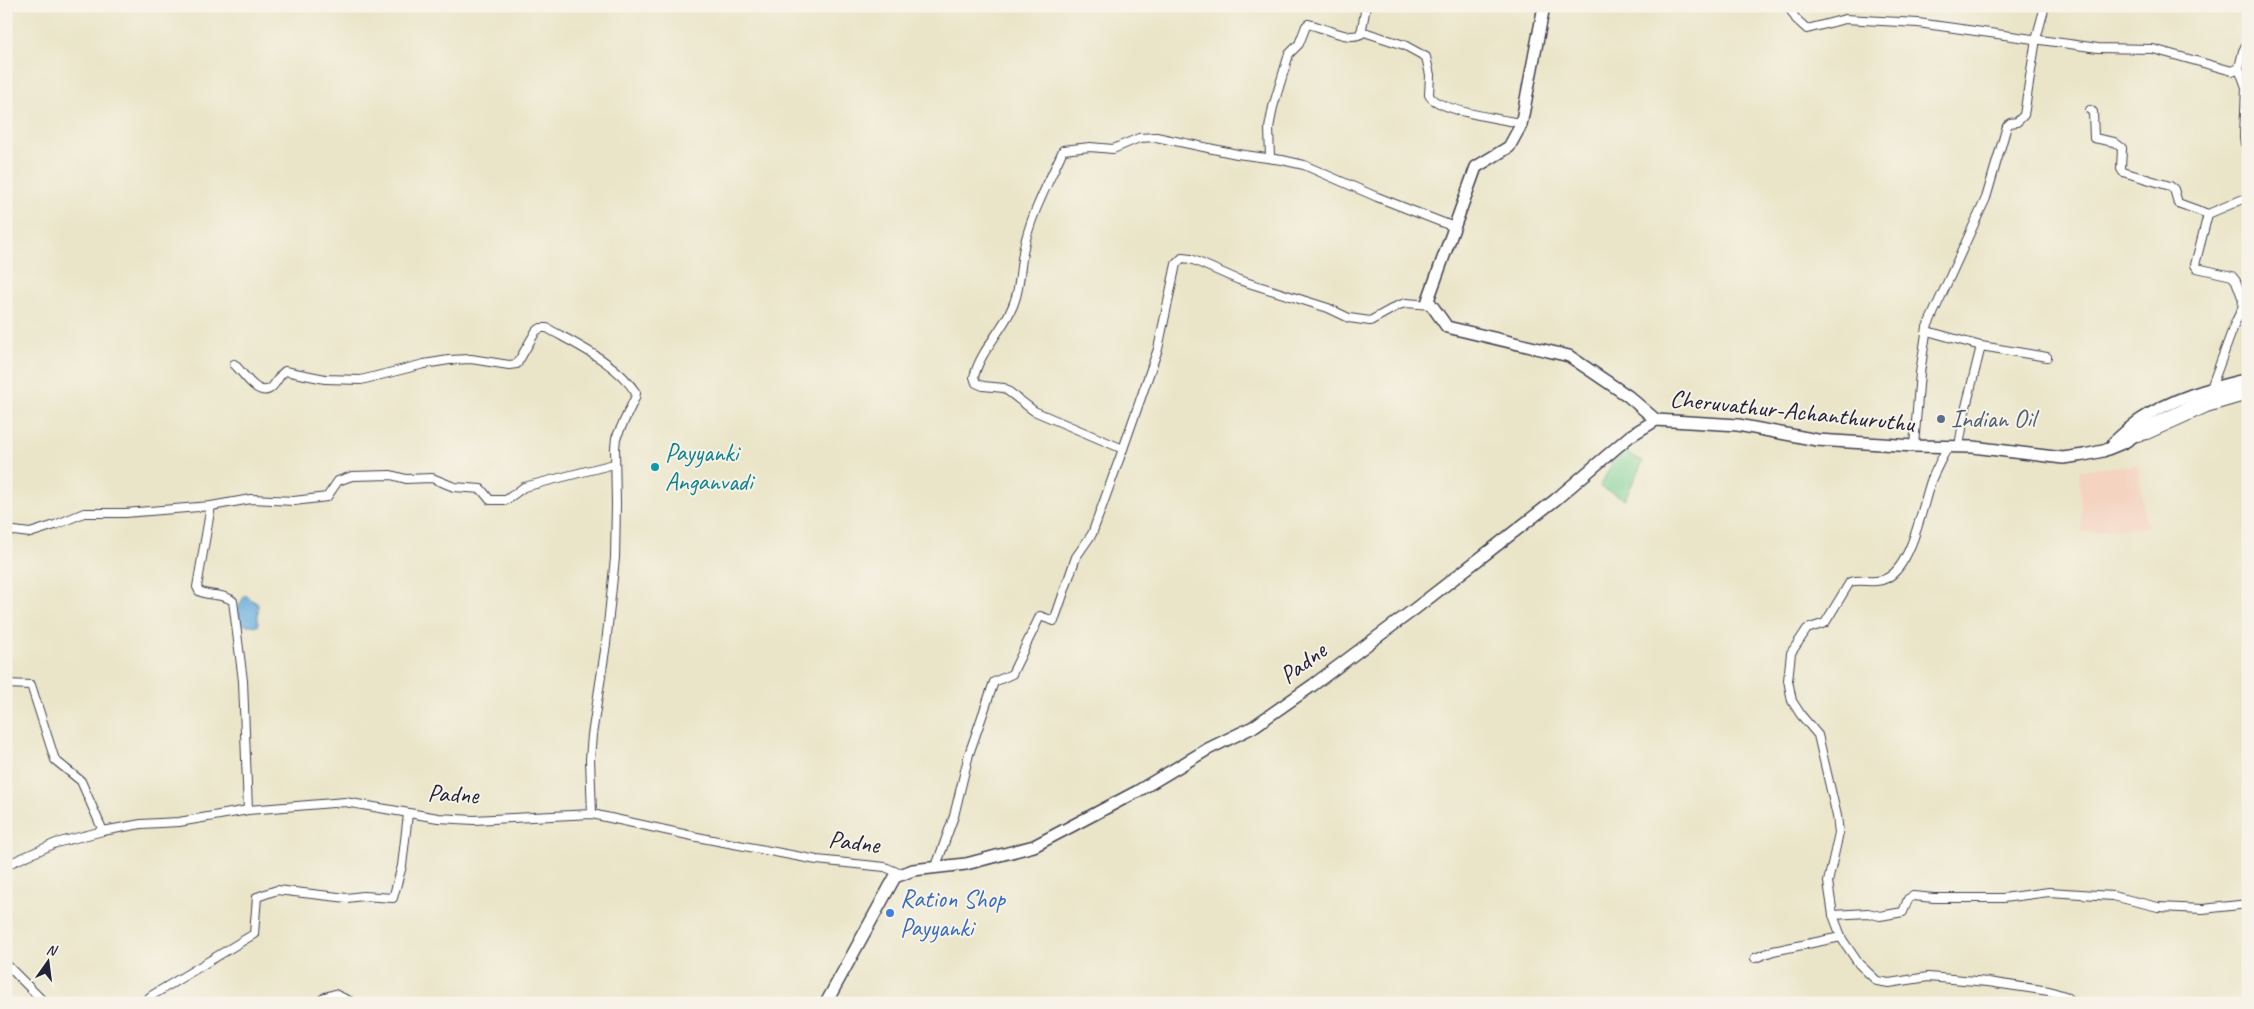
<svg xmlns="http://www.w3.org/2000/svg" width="2254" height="1009" viewBox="0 0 2254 1009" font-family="Caveat,sans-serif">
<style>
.built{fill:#f5d3c1}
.green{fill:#7ed194;stroke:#507a68}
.water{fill:#69aedf;stroke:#46688d}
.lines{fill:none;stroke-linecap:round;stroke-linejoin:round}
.minor-casing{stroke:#403f50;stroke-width:10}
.secondary-casing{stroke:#403f50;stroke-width:14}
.minor{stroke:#fff;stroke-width:8}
.secondary{stroke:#fff;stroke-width:11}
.service-dot{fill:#5c6f8a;stroke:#f7f3e8;stroke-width:2}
.culture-dot{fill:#0f9aa8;stroke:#f7f3e8;stroke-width:2}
.shop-dot{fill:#3f7fe0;stroke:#f7f3e8;stroke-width:2}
.labels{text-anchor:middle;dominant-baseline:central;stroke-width:4;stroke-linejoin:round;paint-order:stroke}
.street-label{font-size:25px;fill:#22223b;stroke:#f7f3e8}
.service-label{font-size:25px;fill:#4e5e75;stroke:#f7f3e8;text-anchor:start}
.culture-label{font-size:25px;fill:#0d838f;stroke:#f7f3e8;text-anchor:start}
.shop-label{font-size:25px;fill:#366cbe;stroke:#f7f3e8;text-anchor:start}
</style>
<rect width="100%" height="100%" fill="#f7f3e8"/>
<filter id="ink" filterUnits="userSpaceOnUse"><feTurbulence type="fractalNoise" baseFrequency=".02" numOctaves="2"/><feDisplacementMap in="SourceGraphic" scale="10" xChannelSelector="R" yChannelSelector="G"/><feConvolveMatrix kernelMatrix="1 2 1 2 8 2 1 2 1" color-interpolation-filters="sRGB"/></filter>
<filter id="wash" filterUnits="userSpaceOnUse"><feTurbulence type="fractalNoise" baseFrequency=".0096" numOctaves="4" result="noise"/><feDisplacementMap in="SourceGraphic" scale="20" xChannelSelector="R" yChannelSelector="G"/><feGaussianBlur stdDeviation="1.12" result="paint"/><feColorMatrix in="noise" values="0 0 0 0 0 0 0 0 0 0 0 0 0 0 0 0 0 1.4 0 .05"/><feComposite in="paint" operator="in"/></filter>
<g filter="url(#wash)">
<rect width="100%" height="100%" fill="#eae5c8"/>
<!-- built -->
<polygon class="built" points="2138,465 2147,527 2082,532 2079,470"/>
<!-- green -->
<polygon class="green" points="1619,449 1643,461 1625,499 1600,487"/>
<!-- water -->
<polygon class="water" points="245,595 258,604 258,626 239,624 239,606"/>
</g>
<g filter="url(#ink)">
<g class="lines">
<!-- minor casing -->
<g class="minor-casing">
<g id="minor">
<polyline points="1788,6 1796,19 1807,29 1845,19 1918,23 2098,48 2153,49 2232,71 2239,68 2243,51 2248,41"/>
<path d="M1361,31L1404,45L1426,57L1430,75L1429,95C1435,110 1505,120 1521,123"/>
<polyline points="2239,68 2246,87 2244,137 2245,144 2248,145"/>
<polyline points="2090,110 2093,112 2094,138 2114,142 2122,148 2121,169 2123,172 2170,186 2174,189 2178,203 2208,214"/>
<path d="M1270,158L1269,128L1273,107L1289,54L1299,44L1306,26L1308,24C1323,27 1348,41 1361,34L1366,6"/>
<polyline points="1927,331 1981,346"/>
<path d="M234,364C243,372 259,400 272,387C277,382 279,375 285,371L325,379L361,380L424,364L449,360L471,359L509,365L517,364L536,331L541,328H547C577,345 617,363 636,393L635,398L616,438L615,448L616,504L615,558L606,644L592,735L590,759L592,814"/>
<polyline points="2211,388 2235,323 2242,309 2243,300 2236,281 2232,276 2197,268 2195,265 2208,214 2248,197"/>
<polyline points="2137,437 2147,435 2207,408 2248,396"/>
<polyline points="1914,446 1920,373 1927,327 1986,198 2007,126 2010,123 2017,122 2024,115 2036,39 2045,6"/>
<path d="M1948,446C1942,458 1936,469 1931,481C1922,507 1912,565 1887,578C1874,585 1863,578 1850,582L1825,623L1807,629L1791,653L1788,680L1792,701L1801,715L1818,735L1837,816L1839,833L1828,882L1833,915L1842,939L1859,964L1877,981L1889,983L1928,977L1988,982L2049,991L2065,996L2073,1003"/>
<polyline points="1959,446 1965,411 1981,346 2047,357"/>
<polyline points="1123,449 1158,349 1176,264 1182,258 1191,259 1239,280 1328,308 1349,318 1370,321 1399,305 1406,303 1431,305"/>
<path d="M211,506L197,587L199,591C210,597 223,593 233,601L243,681L248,810"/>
<polyline points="6,530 30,533 55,525 84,513 125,513 211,506 251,499 294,501 327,497 338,481 352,476 391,475 406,479 432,478 454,487 481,489 490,500 506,500 524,487 614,464"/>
<polyline points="6,684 31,685 55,760 81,781 103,831"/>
<polyline points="6,865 56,843 103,831 141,824 179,822 248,810 345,802 438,818 474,820 592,814 697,837 817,860 885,867 901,874"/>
<path d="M935,869L954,816L969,754L994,682L1012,674L1040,616L1054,621L1076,557L1092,534L1123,449L1034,411L1004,388L983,386L976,383L974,377C980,352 1000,333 1011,310C1022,288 1019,262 1026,239C1034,208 1050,180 1063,150L1090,147L1113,149L1139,138L1156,137L1237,154L1282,160L1304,165L1377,197L1454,227"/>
<polyline points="1833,915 1868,913 1880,916 1903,912 1908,899 1913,896 1934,898 2003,898 2049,892 2113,896 2158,907 2203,909 2248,904"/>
<polyline points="1755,958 1773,951 1841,937"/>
<polyline points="6,964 45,1003"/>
<polyline points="143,1003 151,996 254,934 257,897 277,890 347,898 363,896 393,898 402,866 408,814"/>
<polyline points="318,1003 325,997 335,994 354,1003"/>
</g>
</g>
<!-- secondary casing -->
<g class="secondary-casing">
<g id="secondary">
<polyline points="1544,6 1521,125 1509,147 1476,167 1428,300 1447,327 1569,356 1628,396 1656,420 1738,425 1817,440 1914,446 1973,447 2063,458 2084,455 2103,451 2125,442 2149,426 2206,399 2248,388"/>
<path d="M2114,442C2122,435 2131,426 2140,420C2173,398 2210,388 2248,379"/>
<polyline points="826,1003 895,877 913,870 966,864 1034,846 1138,791 1208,749 1253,727 1313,685 1416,608 1555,500 1630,436 1656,420"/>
</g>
</g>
<!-- minor -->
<use href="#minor" class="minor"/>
<!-- secondary -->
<use href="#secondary" class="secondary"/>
</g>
</g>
<!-- markers -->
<circle class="service-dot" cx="1941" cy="419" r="5"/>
<circle class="culture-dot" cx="655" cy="467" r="5"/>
<circle class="shop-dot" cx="890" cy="913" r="5"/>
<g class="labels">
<!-- street labels -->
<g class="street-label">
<text transform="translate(1792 411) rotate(6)">Cheruvathur-Achanthuruthu</text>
<text transform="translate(1303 663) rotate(-37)">Padne</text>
<text transform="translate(453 794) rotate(3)">Padne</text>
<text transform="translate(854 842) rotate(7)">Padne</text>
</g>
<!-- service labels -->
<g class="service-label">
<text x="1951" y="419">Indian Oil</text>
</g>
<!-- culture labels -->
<g class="culture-label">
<text x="665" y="453">Payyanki<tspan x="665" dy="29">Anganvadi</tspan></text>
</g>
<!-- shop labels -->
<g class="shop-label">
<text x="900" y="899">Ration Shop<tspan x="900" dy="29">Payyanki</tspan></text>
</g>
</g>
<!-- margin -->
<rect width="2254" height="1009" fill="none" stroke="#f7f3e8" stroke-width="25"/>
<!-- north arrow -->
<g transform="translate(48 962) rotate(14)" stroke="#f7f3e8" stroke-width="4" paint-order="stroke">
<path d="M0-4L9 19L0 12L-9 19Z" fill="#22223b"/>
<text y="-8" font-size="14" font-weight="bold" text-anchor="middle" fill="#22223b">N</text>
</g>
</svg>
